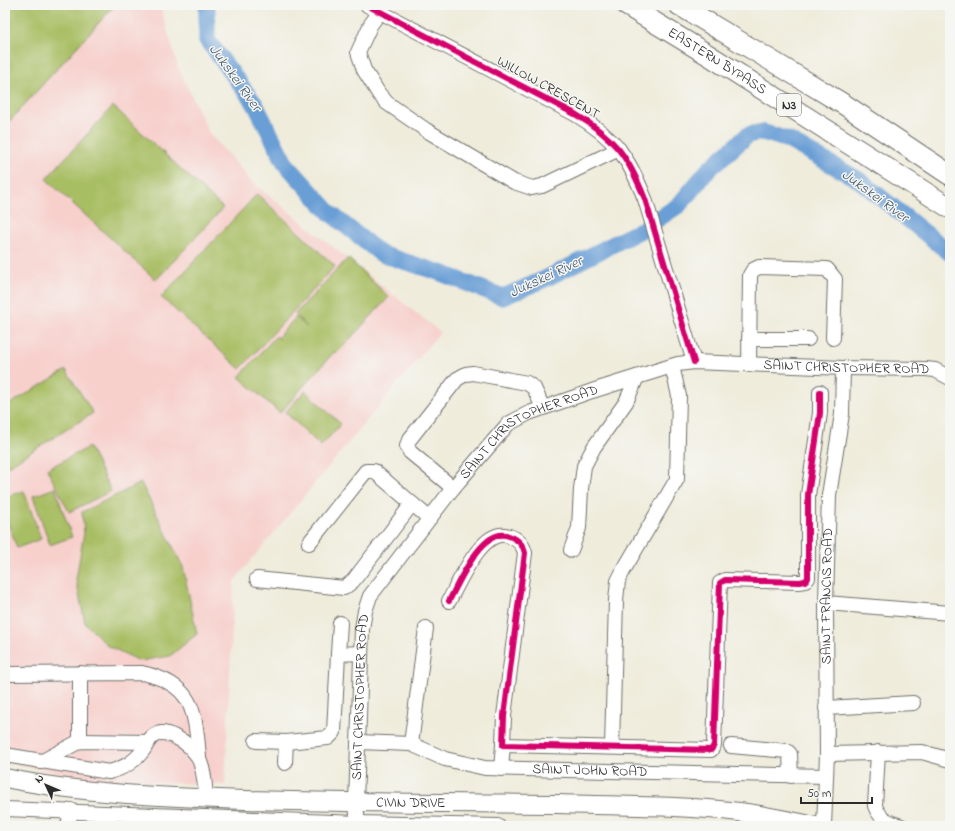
<svg xmlns="http://www.w3.org/2000/svg" width="955" height="831" viewBox="0 0 955 831" font-family="'Indie Flower',sans-serif">
<style>
.built{fill:#f7d0cc}
.green{fill:#a8be63;stroke:#6a7447}
.lines{fill:none;stroke-linecap:round;stroke-linejoin:round}
.river{stroke:#6a9fd6;stroke-width:17}
.minor-casing{stroke:#706f69;stroke-width:16}
.major-casing{stroke:#706f69;stroke-width:20}
.highway-casing{stroke:#706f69;stroke-width:22}
.minor{stroke:#fff;stroke-width:14}
.major{stroke:#fff;stroke-width:18}
.highway{stroke:#fff;stroke-width:20}
.cycleway-casing{stroke:#f6f6f2;stroke-width:8}
.cycleway{stroke:#d6006c;stroke-width:6}
.labels{text-anchor:middle;dominant-baseline:central;stroke-width:3;stroke-linejoin:round;paint-order:stroke}
.shield{fill:#f6f6f2;stroke:#686867;stroke-width:1}
.shield-label{font-size:13px;font-weight:bold;fill:#2b2b2b}
.street-label{font-size:14px;fill:#2b2b2b;stroke:#f6f6f2}
.water-label{font-size:15px;font-style:italic;fill:#44596f;stroke:#f6f6f2}
</style>
<rect width="100%" height="100%" fill="#f6f6f2"/>
<filter id="ink" filterUnits="userSpaceOnUse"><feTurbulence type="fractalNoise" baseFrequency=".025" numOctaves="2"/><feDisplacementMap in="SourceGraphic" scale="8" xChannelSelector="R" yChannelSelector="G"/><feConvolveMatrix kernelMatrix="1 2 1 2 8 2 1 2 1" color-interpolation-filters="sRGB"/></filter>
<filter id="wash" filterUnits="userSpaceOnUse"><feTurbulence type="fractalNoise" baseFrequency=".012" numOctaves="4" result="noise"/><feDisplacementMap in="SourceGraphic" scale="16" xChannelSelector="R" yChannelSelector="G"/><feGaussianBlur stdDeviation="0.9" result="paint"/><feColorMatrix in="noise" values="0 0 0 0 0 0 0 0 0 0 0 0 0 0 0 0 0 1.4 0 .05"/><feComposite in="paint" operator="in"/></filter>
<g filter="url(#wash)">
<rect width="100%" height="100%" fill="#efecdb"/>
<!-- built -->
<polygon class="built" points="5,5 160,5 178,67 209,133 253,183 440,332 234,581 225,785 94,780 5,762"/>
<!-- green -->
<g class="green">
<polygon points="5,5 115,5 5,126"/>
<polygon points="113,106 223,208 156,280 46,179"/>
<polygon points="257,194 335,266 240,369 161,297"/>
<polygon points="348,258 389,297 336,354 334,352 280,413 239,377 276,336 280,340 278,337 296,317 307,327 295,314"/>
<polygon points="66,370 93,413 5,468 5,407"/>
<polygon points="305,391 341,424 321,446 285,412"/>
<polygon points="89,447 111,491 69,512 47,469"/>
<polygon points="141,483 183,567 197,634 170,656 140,661 108,646 85,623 76,579 84,533 82,512"/>
<polygon points="55,488 72,537 50,545 33,496"/>
<polygon points="24,491 41,539 17,548 5,515 5,497"/>
</g>
<g class="lines">
<!-- river -->
<polyline class="river" points="207,5 207,40 255,104 285,163 330,213 381,254 441,273 503,297 547,278 643,229 679,205 709,169 748,135 762,132 788,140 859,180 950,253"/>
</g>
</g>
<g filter="url(#ink)">
<g class="lines">
<!-- minor casing -->
<g class="minor-casing">
<g id="minor">
<path d="M367,5L575,114C615,138 628,156 645,199L694,362"/>
<polyline points="380,12 371,24 358,52 364,70 379,94 387,103 426,130 514,182 532,188 542,186 619,149"/>
<polyline points="749,339 808,339"/>
<polyline points="749,365 750,275 753,270 759,267 827,269 835,279 833,338"/>
<polyline points="453,488 410,452 407,446 409,440 457,379 466,374 473,373 527,383 534,388 543,408"/>
<polyline points="309,543 366,471 374,471 429,518"/>
<polyline points="571,550 579,528 581,489 584,466 594,447 626,402 637,377"/>
<polyline points="257,579 344,588 353,581 412,504"/>
<path d="M449,601C459,582 483,526 509,536C518,539 523,544 525,553L504,716L503,745L711,750L714,745L720,583L725,580L800,582L805,581L808,578V495L820,413V392"/>
<polyline points="826,603 950,613"/>
<polyline points="338,654 340,623"/>
<path d="M5,674L142,673C194,684 195,711 199,757"/>
<polyline points="826,708 913,703"/>
<polyline points="80,741 80,673"/>
<polyline points="256,741 286,742 328,738 334,732 338,654 361,653"/>
<path id="s1" d="M358,742L411,744L445,759L485,768L826,776"/>
<polyline points="411,744 426,628"/>
<polyline points="731,746 787,751 790,754 791,776"/>
<polyline points="612,747 616,600 618,581 623,571 677,479 679,396 672,366"/>
<path d="M878,752L875,806C880,819 888,822 901,826"/>
<polyline points="827,754 922,752 950,760"/>
<path d="M5,755L109,772C124,768 135,762 144,749C147,744 149,738 155,735C161,731 169,734 175,737C203,750 204,771 206,799"/>
<polyline points="41,762 80,741 148,742"/>
<polyline points="285,763 286,742"/>
<polyline points="501,769 503,745"/>
<polyline points="5,809 358,823 498,826"/>
<polyline points="68,826 71,810"/>
<path id="s2" d="M358,826L356,803L362,629L365,611L370,596L453,488L508,424L529,413L592,391L678,364L694,362L843,368L926,369L935,370L950,378"/>
<path id="s3" d="M824,826L827,754L826,603L829,495L842,414L843,368"/>
</g>
</g>
<!-- major casing -->
<g class="major-casing">
<g id="major">
<path id="s4" d="M5,778C84,794 165,797 245,800C350,803 455,803 560,804C619,806 680,805 739,812C765,815 790,821 816,826"/>
</g>
</g>
<!-- highway casing -->
<g class="highway-casing">
<g id="highway">
<path id="s5" d="M626,5L710,56L950,208"/>
<polyline points="679,5 845,105 950,175"/>
</g>
</g>
<!-- minor -->
<use href="#minor" class="minor"/>
<!-- major -->
<use href="#major" class="major"/>
<!-- highway -->
<use href="#highway" class="highway"/>
<!-- cycleway casing -->
<g class="cycleway-casing">
<g id="cycleway">
<path d="M367,5L575,114C615,138 628,156 645,199L694,362"/>
<path d="M449,601C459,582 483,526 509,536C518,539 523,544 525,553L504,716L503,745L711,750L714,745L720,583L725,580L800,582L805,581L808,578V495L820,413V392"/>
</g>
</g>
<!-- cycleway -->
<use href="#cycleway" class="cycleway"/>
</g>
</g>
<g class="labels">
<!-- shield labels -->
<rect class="shield" x="777" y="94" width="24" height="22" rx="3"/>
<g class="shield-label">
<text x="789" y="105">N3</text>
</g>
<!-- street labels -->
<g class="street-label">
<text stroke="none"><textPath href="#s5" startOffset="107">EASTERN BYPASS</textPath></text>
<text transform="translate(548 88) rotate(29)">WILLOW CRESCENT</text>
<text stroke="none"><textPath href="#s2" startOffset="801">SAINT CHRISTOPHER ROAD</textPath></text>
<text stroke="none"><textPath href="#s2" startOffset="465">SAINT CHRISTOPHER ROAD</textPath></text>
<text stroke="none"><textPath href="#s3" startOffset="230">SAINT FRANCIS ROAD</textPath></text>
<text stroke="none"><textPath href="#s2" startOffset="129">SAINT CHRISTOPHER ROAD</textPath></text>
<text stroke="none"><textPath href="#s1" startOffset="236">SAINT JOHN ROAD</textPath></text>
<text stroke="none"><textPath href="#s4" startOffset="407">CIVIN DRIVE</textPath></text>
</g>
<!-- water labels -->
<g class="water-label">
<text transform="translate(235 78) rotate(54)">Jukskei River</text>
<text transform="translate(875 196) rotate(36)">Jukskei River</text>
<text transform="translate(546 277) rotate(-25)">Jukskei River</text>
</g>
</g>
<!-- margin -->
<rect width="955" height="831" fill="none" stroke="#f6f6f2" stroke-width="20"/>
<!-- north arrow -->
<g transform="translate(46 785) rotate(314)" stroke="#f6f6f2" stroke-width="3" paint-order="stroke">
<path d="M0-3L7 15L0 10L-7 15Z" fill="#2b2b2b"/>
<text y="-6" font-size="11" font-weight="bold" text-anchor="middle" fill="#2b2b2b">N</text>
</g>
<!-- scale -->
<path d="M801 797v6h71v-6" fill="none" stroke="#2b2b2b" stroke-width="2"/>
<text x="807" y="797" font-size="12" fill="#2b2b2b" stroke="#f6f6f2" stroke-width="3" paint-order="stroke">50 m</text>
</svg>
